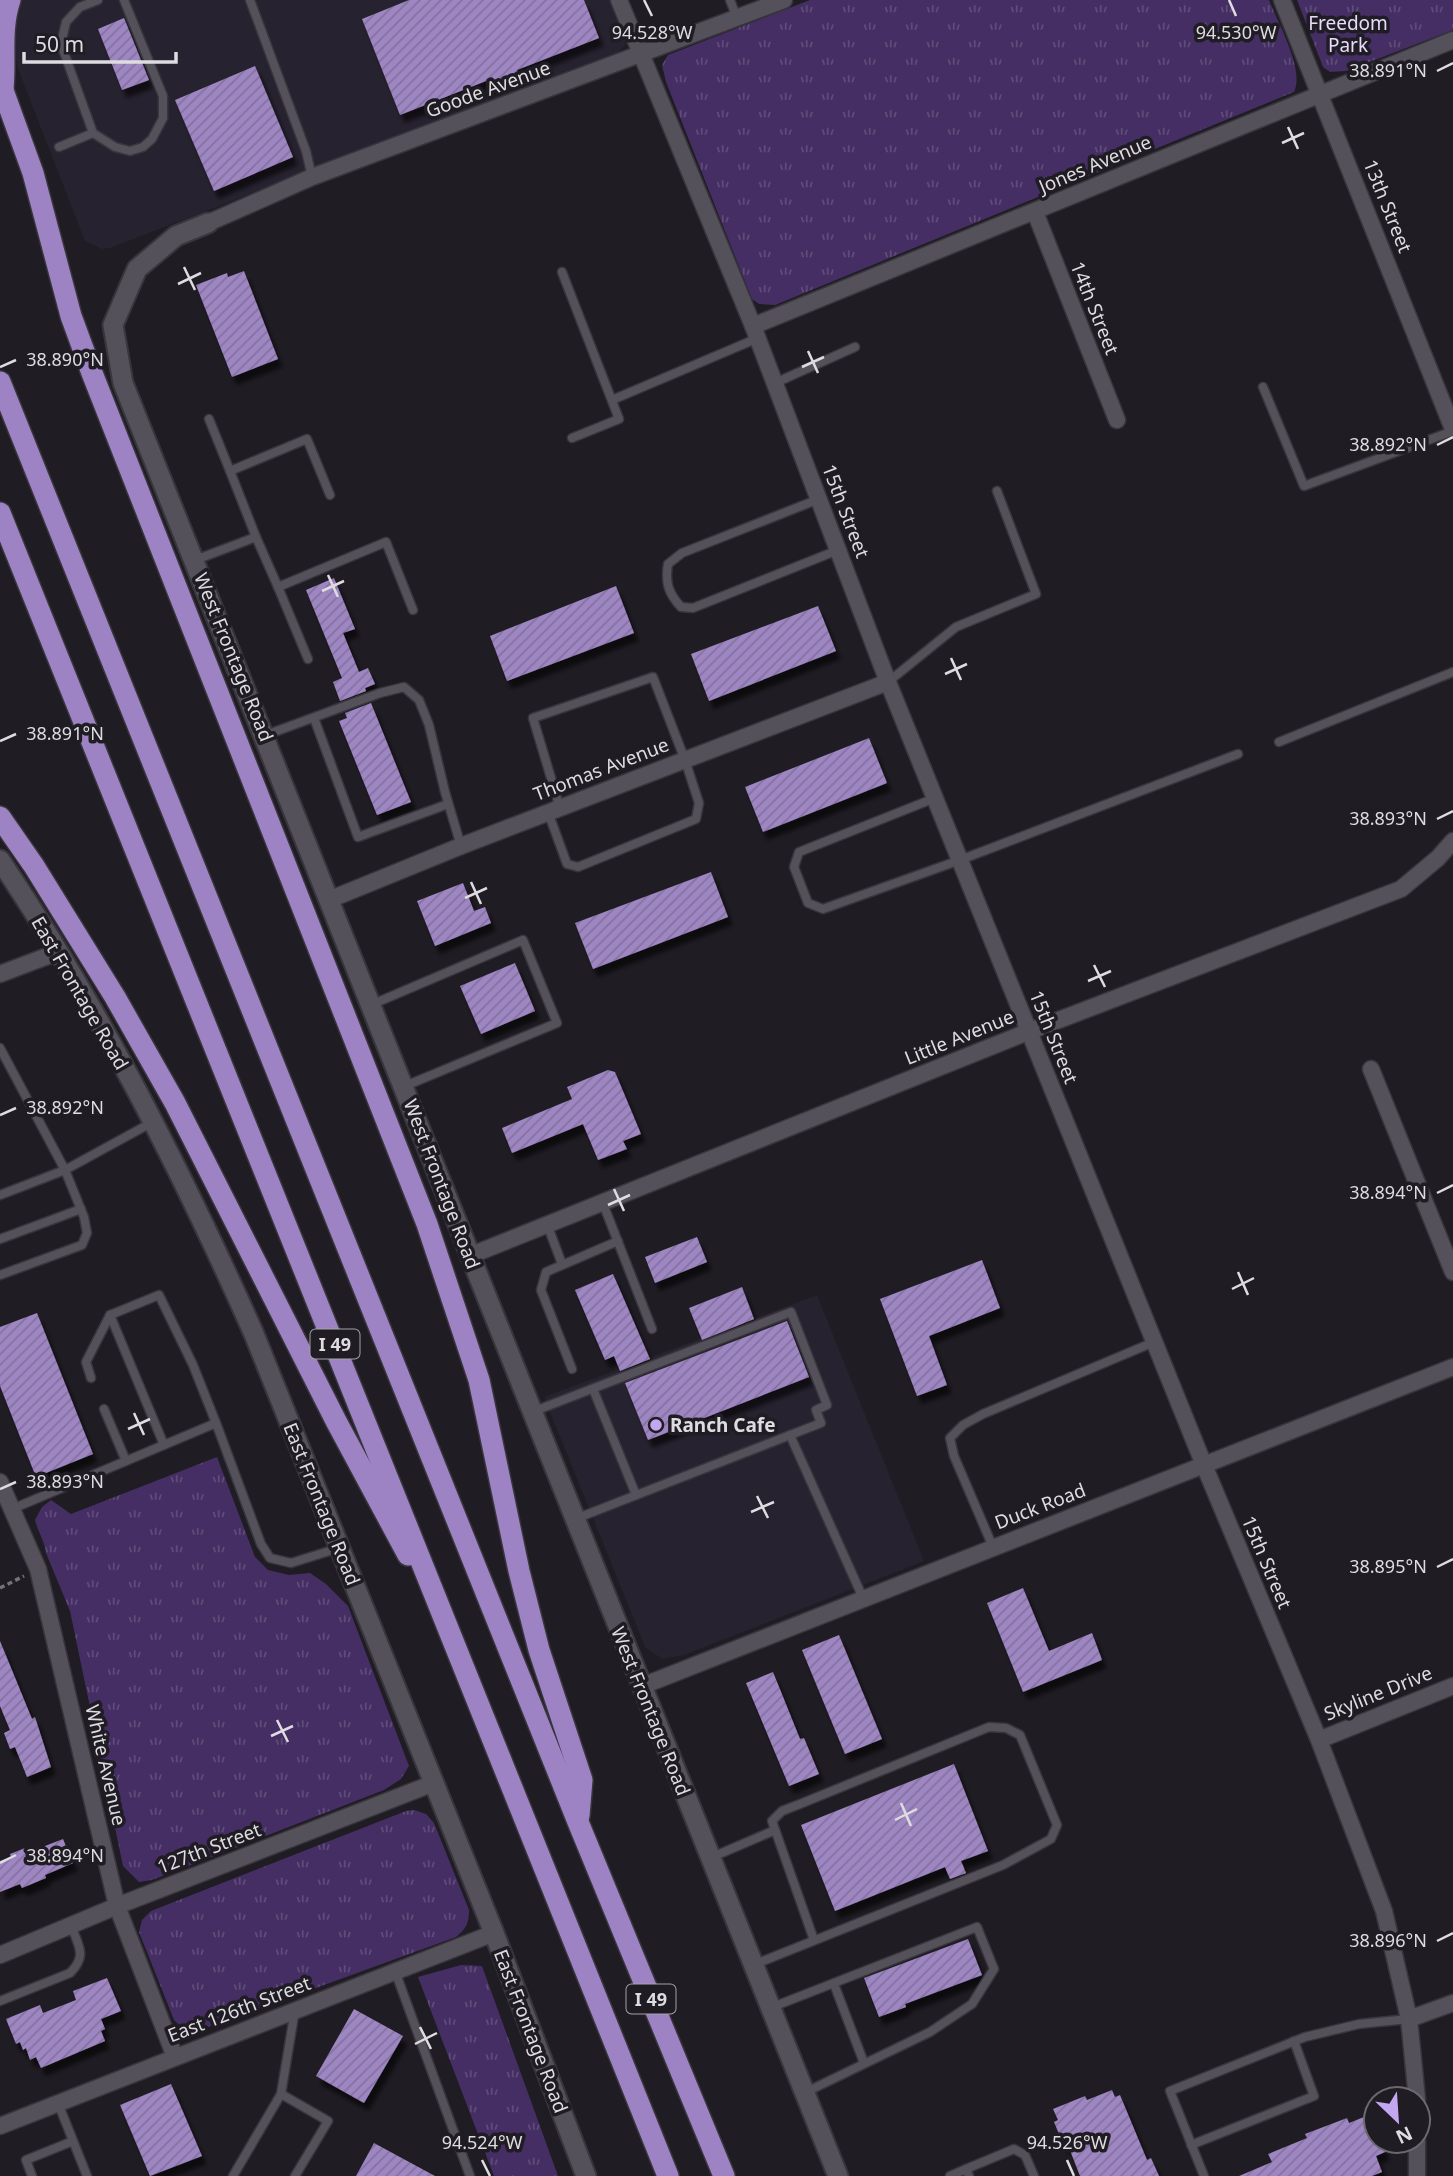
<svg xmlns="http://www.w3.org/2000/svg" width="1453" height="2176" viewBox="0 0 1453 2176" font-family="'Noto Sans',sans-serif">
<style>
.built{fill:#27222f}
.grass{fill:url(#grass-tufts)}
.building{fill:url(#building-hatch);filter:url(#shadow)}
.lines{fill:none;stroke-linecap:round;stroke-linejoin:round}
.service-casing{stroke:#38363c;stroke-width:11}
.minor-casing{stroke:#38363c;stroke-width:19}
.tertiary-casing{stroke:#38363c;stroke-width:23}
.motorway-casing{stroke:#38363c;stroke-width:24}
.path{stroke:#757278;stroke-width:3.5;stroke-dasharray:5 3.5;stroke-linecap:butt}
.service{stroke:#54515a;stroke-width:8}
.minor{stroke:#54515a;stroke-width:16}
.tertiary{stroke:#54515a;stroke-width:19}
.motorway{stroke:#9d83c4;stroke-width:21}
.ticks{fill:none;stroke:#dedce1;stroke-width:2.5}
.poi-dot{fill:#c4a7f1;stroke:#1f1c23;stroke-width:2.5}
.labels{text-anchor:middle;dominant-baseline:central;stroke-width:7;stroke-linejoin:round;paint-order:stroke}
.shield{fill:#1f1c23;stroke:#a5a2a8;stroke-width:2}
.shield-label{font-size:18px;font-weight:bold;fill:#dedce1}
.park-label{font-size:19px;fill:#e7dafd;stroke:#1f1c23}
.street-label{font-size:19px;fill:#dedce1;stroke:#1f1c23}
.poi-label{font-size:19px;font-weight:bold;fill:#dedce1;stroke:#1f1c23;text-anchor:start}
.ticks-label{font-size:18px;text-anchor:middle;fill:#dedce1;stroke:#1f1c23;stroke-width:7;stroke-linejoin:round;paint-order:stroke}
</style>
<defs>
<pattern id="grass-tufts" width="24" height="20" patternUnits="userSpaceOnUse" patternTransform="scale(1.75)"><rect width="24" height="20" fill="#452e63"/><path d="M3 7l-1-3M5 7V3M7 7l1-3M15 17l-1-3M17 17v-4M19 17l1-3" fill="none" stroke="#5f4c79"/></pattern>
<pattern id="building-hatch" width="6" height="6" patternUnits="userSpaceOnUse" patternTransform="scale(1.75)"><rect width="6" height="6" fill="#9e86c3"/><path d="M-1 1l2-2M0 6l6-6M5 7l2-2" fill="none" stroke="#83729d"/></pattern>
<filter id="shadow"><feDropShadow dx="4.5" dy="8" stdDeviation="2" flood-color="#0009"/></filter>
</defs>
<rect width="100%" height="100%" fill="#1f1c23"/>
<!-- built -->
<g class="built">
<polygon points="22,0 610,0 625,38 625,45 618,52 110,248 102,249 85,241 81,231 18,69 13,45 17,11"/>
<polygon points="817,1295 924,1561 684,1655 662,1659 645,1647 544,1397"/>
</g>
<!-- grass -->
<g class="grass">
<path d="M810,0H1269C1278,23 1305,70 1294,92L775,305L759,304L752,299L666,82L662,65L668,55Z"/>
<polygon points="1297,0 1453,0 1453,30 1346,71 1330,72 1323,67"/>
<path d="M217,1457L255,1557L268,1570L289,1575L310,1573L326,1584L348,1606L409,1766L401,1779L384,1790L152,1880L139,1882L123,1866L70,1611L46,1553C45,1542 38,1532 35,1520L42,1507L51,1500L71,1514Z"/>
<path d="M414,1810L426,1814L434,1823L469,1910C469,1923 466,1929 456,1937L200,2030C188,2032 183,2029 174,2020L139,1932L142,1920L151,1911L406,1811Z"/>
<polygon points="461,1965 482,1966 558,2176 494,2176 418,1977"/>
</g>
<!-- building -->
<g class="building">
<polygon points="409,0 584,0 599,38 517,70 519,76 488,88 486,81 400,115 362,19"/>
<polygon points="124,18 149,80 122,90 98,29"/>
<polygon points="255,66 293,157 214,191 175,100"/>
<polygon points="244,271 278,359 232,377 196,285 227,273 228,277"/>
<polygon points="334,578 355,629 343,633 359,672 368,668 375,684 365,688 366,691 340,701 333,682 342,678 306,590"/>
<polygon points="616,586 634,633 507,681 490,636"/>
<polygon points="818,606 836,651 709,701 691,654"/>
<polygon points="371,703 411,802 377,815 339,721 347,718 345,713"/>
<polygon points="869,738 887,783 763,832 745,787"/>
<polygon points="711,872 728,917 593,969 575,923"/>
<polygon points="463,883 474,911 485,907 491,923 435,946 417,901"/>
<polygon points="515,963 535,1011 481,1034 460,986"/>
<polygon points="608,1070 615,1072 641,1134 623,1141 627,1149 598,1160 583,1124 512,1153 502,1128 572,1099 567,1087"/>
<polygon points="697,1237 707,1262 655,1283 645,1257"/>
<polygon points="982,1260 1000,1308 929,1336 947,1385 917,1396 880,1299"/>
<polygon points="613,1274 650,1359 620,1371 614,1356 605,1360 575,1290"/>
<polygon points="742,1287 754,1319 702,1340 689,1308"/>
<polygon points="37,1313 93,1454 36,1477 0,1386 0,1327"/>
<polygon points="787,1321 809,1377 648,1440 625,1383"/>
<polygon points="1023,1588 1049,1651 1092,1633 1102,1660 1023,1692 987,1603"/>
<polygon points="839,1635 882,1739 845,1754 802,1650"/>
<polygon points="0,1641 32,1719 35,1717 51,1767 27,1777 15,1747 10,1749 4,1733 10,1730 0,1706"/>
<polygon points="773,1672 800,1739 804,1738 819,1774 789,1786 746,1683"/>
<polygon points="954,1764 988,1851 961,1861 966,1873 950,1879 945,1867 835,1911 801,1825"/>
<polygon points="63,1839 73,1863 45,1875 46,1878 22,1888 20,1884 0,1892 0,1861 11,1857 10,1854 30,1846 32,1851"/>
<polygon points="968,1939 982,1975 905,2004 906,2007 879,2017 864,1978"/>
<polygon points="107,1978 121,2011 101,2019 105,2029 101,2031 105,2041 41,2068 36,2057 30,2060 26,2048 23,2050 20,2042 16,2044 6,2019 40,2005 43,2013 76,2000 73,1991"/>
<polygon points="354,2009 403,2036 364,2103 316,2076"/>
<polygon points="171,2084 202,2156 150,2176 120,2105"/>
<polygon points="1112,2090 1115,2097 1120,2095 1147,2160 1151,2158 1159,2176 1080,2176 1068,2145 1064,2146 1054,2122 1058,2120 1053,2109 1085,2096 1087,2100"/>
<polygon points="1364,2117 1370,2133 1376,2130 1376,2141 1381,2141 1385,2152 1376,2156 1382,2172 1372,2176 1239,2176 1272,2162 1268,2154 1307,2138 1305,2134 1347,2118 1349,2123"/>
<polygon points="374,2143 435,2176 356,2176"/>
</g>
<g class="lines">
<!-- service casing -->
<g class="service-casing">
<g id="service">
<polyline points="250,0 306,151 312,177"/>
<polyline points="730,0 737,18"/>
<polyline points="93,133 115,147 130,151 143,147 152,139 163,118 163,96 124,0"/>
<polyline points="59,147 93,133 61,44 66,22 80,7 98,0"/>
<polyline points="562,272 619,419 572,438"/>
<polyline points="775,383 855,347"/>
<polyline points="1263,387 1304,486 1453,431"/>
<polyline points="612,400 758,338"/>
<polyline points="209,419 230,471"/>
<path d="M819,499L682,553L668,564C665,582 668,593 681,607L693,608L838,550"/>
<polyline points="256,537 230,471 307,439 330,495"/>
<polyline points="195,560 256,537 278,587 386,542 413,610"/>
<polyline points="278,587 308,659"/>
<polyline points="888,682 956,627 1036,594 997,491"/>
<polyline points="314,718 358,837 448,804"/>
<polyline points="266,735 380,693 404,687 419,700 429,725 445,792 461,846"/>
<polyline points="1279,742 1453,672"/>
<polyline points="935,798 799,852 794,867 808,903 823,909 960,860 1238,754"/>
<polyline points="548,812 567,864 578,867 696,819 699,803 685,760 653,677 533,718 560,808"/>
<polyline points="373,1004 523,940 557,1023 405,1086"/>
<polyline points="0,1048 65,1170 84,1217 87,1233 82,1245 0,1275"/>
<polyline points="0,1195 65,1170 151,1123"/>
<polyline points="602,1201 652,1329"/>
<polyline points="547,1224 562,1264"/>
<polyline points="0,1239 81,1209"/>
<polyline points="572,1369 541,1290 546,1272 618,1241"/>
<polyline points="91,1378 86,1362 110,1315"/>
<polyline points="593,1389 636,1495"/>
<polyline points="104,1409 126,1461"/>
<polyline points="532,1412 791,1312 827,1405 816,1410 821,1423 575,1519"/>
<polyline points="790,1435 863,1598"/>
<polyline points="164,1445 110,1315 159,1295 193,1365 216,1423"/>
<polyline points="12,1509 216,1423 261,1544 270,1558 291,1563 339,1548"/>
<polyline points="993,1547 954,1456 950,1438 963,1425 983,1414 1154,1342"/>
<polyline points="710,1858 773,1831"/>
<polyline points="753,1965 1003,1865 1051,1839 1057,1825 1020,1735 1006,1728 989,1727 800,1804 782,1811 772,1821 814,1940"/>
<polyline points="395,1971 470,2176"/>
<polyline points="834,1984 864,2063"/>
<path d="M0,2001L70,1973C88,1955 78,1946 71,1925"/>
<polyline points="770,2008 977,1927 994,1969 972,2004 930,2032 806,2092"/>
<polyline points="281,2094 295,2010"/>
<polyline points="58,2103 87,2176"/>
<polyline points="1191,2145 1314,2096 1294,2041"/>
<polyline points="966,2169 1014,2149 1025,2155 1034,2176"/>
<polyline points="32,2176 26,2160 73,2141"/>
<polyline points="233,2176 281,2094 328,2121 295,2176"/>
<polyline points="950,2176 966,2169 969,2176"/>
<polyline points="1204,2176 1170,2091 1305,2037 1359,2024 1409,2019"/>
</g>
</g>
<!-- minor casing -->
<g class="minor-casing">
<g id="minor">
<polyline points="619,0 753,326 888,682 1204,1465 1319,1740 1384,1911 1409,2019 1417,2099"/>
<polyline points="1282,0 1453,429"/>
<polyline points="1035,212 1117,420"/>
<polyline points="208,223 312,177 784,0"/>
<polyline points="753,326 1453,40"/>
<polyline points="331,899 461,846 888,682"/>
<polyline points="0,974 58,952"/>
<polyline points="1371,1069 1453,1272"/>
<polyline points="469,1256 1030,1031 1401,889 1438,858 1453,841"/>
<polyline points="0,1482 38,1569 117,1906 175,2057"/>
<polyline points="642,1686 1453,1367"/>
<polyline points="1319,1740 1453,1686"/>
<polyline points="0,1955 117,1906 434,1783"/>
<polyline points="1409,2019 1453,2003"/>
<polyline points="0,2126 494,1933"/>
<polyline points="1417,2141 1417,2176"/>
</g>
</g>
<!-- tertiary casing -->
<g class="tertiary-casing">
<g id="tertiary">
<path d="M208,223L176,236L137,269L113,325L123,383C364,979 596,1580 838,2176"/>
<path d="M0,860C100,1009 181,1170 254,1334L494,1933L586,2176"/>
</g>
</g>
<!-- motorway casing -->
<g class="motorway-casing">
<g id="motorway">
<polyline points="0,82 33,173 71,316 92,373 427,1224 479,1380 519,1571 539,1650 582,1780 579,1816"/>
<path d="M3,89C6,59 0,30 10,0"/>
<polyline points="0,382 578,1822 724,2176"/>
<polyline points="0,513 668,2176"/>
<polyline points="0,817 34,866 115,997 175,1103 336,1421 408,1555"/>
</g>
</g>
<!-- path -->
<polyline class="path" points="0,1588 24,1576"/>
<!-- service -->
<use href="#service" class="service"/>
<!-- minor -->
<use href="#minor" class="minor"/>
<!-- tertiary -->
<use href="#tertiary" class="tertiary"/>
<!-- motorway -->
<use href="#motorway" class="motorway"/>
</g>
<!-- ticks -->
<path class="ticks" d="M644,0L652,16M1229,0L1236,16M1437,71L1453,63M1288,127L1298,149M1282,143L1304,133M184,267L195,290M178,284L201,273M808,351L818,373M0,367L16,360M802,367L824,357M1437,445L1453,437M328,575L338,597M322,591L344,581M951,658L961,680M945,674L967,664M0,741L16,734M1437,819L1453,811M471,882L481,904M465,898L487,888M1094,965L1105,987M1088,981L1111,971M0,1115L16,1108M614,1189L624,1211M1437,1193L1453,1185M608,1205L630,1195M1238,1272L1248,1295M1232,1289L1254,1278M134,1413L144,1435M128,1429L150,1419M0,1489L16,1482M757,1496L768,1518M751,1512L774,1502M1437,1567L1453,1559M277,1720L288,1742M271,1736L293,1726M901,1803L911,1826M895,1820L917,1809M0,1863L16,1855M1437,1941L1453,1933M420,2027L431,2049M415,2044L437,2033M482,2160L490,2176M1067,2160L1074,2176"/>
<!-- markers -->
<circle class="poi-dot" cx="656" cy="1425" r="7"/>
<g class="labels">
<!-- shield labels -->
<g class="shield">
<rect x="310.5" y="1329.5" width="49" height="29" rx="5"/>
<rect x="626.5" y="1984.5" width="49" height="29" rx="5"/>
</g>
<g class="shield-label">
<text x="335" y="1344">I 49</text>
<text x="651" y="1999">I 49</text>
</g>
<!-- park labels -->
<g class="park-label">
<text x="1348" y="23">Freedom<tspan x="1348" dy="22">Park</tspan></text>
</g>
<!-- street labels -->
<g class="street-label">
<text transform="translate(488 89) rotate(-20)">Goode Avenue</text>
<text transform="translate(1095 164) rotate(-23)">Jones Avenue</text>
<text transform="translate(1388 206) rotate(68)">13th Street</text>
<text transform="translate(1095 308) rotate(68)">14th Street</text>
<text transform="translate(846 511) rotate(69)">15th Street</text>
<text transform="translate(234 657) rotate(68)">West Frontage Road</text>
<text transform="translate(601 769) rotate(-21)">Thomas Avenue</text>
<text transform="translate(80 993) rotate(60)">East Frontage Road</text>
<text transform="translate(959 1037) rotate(-22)">Little Avenue</text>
<text transform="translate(1054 1037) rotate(68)">15th Street</text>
<text transform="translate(442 1184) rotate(69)">West Frontage Road</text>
<text transform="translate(322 1504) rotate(68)">East Frontage Road</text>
<text transform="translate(1040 1506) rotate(-21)">Duck Road</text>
<text transform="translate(1267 1562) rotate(67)">15th Street</text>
<text transform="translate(1378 1693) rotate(-22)">Skyline Drive</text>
<text transform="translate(651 1711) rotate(68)">West Frontage Road</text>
<text transform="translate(106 1765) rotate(77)">White Avenue</text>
<text transform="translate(209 1848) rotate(-21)">127th Street</text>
<text transform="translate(239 2009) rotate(-21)">East 126th Street</text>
<text transform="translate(531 2031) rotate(69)">East Frontage Road</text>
</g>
<!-- poi labels -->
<g class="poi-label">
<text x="670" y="1425">Ranch Cafe</text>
</g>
</g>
<g class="ticks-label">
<text x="652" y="39">94.528°W</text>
<text x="1236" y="39">94.530°W</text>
<text x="1388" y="77">38.891°N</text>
<text x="65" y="366">38.890°N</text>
<text x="1388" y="451">38.892°N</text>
<text x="65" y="740">38.891°N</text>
<text x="1388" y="825">38.893°N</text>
<text x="65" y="1114">38.892°N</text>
<text x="1388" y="1199">38.894°N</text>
<text x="65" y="1488">38.893°N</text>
<text x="1388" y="1573">38.895°N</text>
<text x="65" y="1862">38.894°N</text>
<text x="1388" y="1947">38.896°N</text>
<text x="482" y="2149">94.524°W</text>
<text x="1067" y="2149">94.526°W</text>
</g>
<!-- north arrow -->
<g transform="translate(1397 2120) rotate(155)"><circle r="33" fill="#1f1c23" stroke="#6b696f" stroke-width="2"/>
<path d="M0-5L12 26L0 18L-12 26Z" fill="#c4a7f1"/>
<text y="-10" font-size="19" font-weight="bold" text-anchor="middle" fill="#dedce1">N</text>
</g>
<!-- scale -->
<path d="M24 52v10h152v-10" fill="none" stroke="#dedce1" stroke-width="3.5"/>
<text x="35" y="52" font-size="21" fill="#dedce1" stroke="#1f1c23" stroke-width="5" paint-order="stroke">50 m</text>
</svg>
